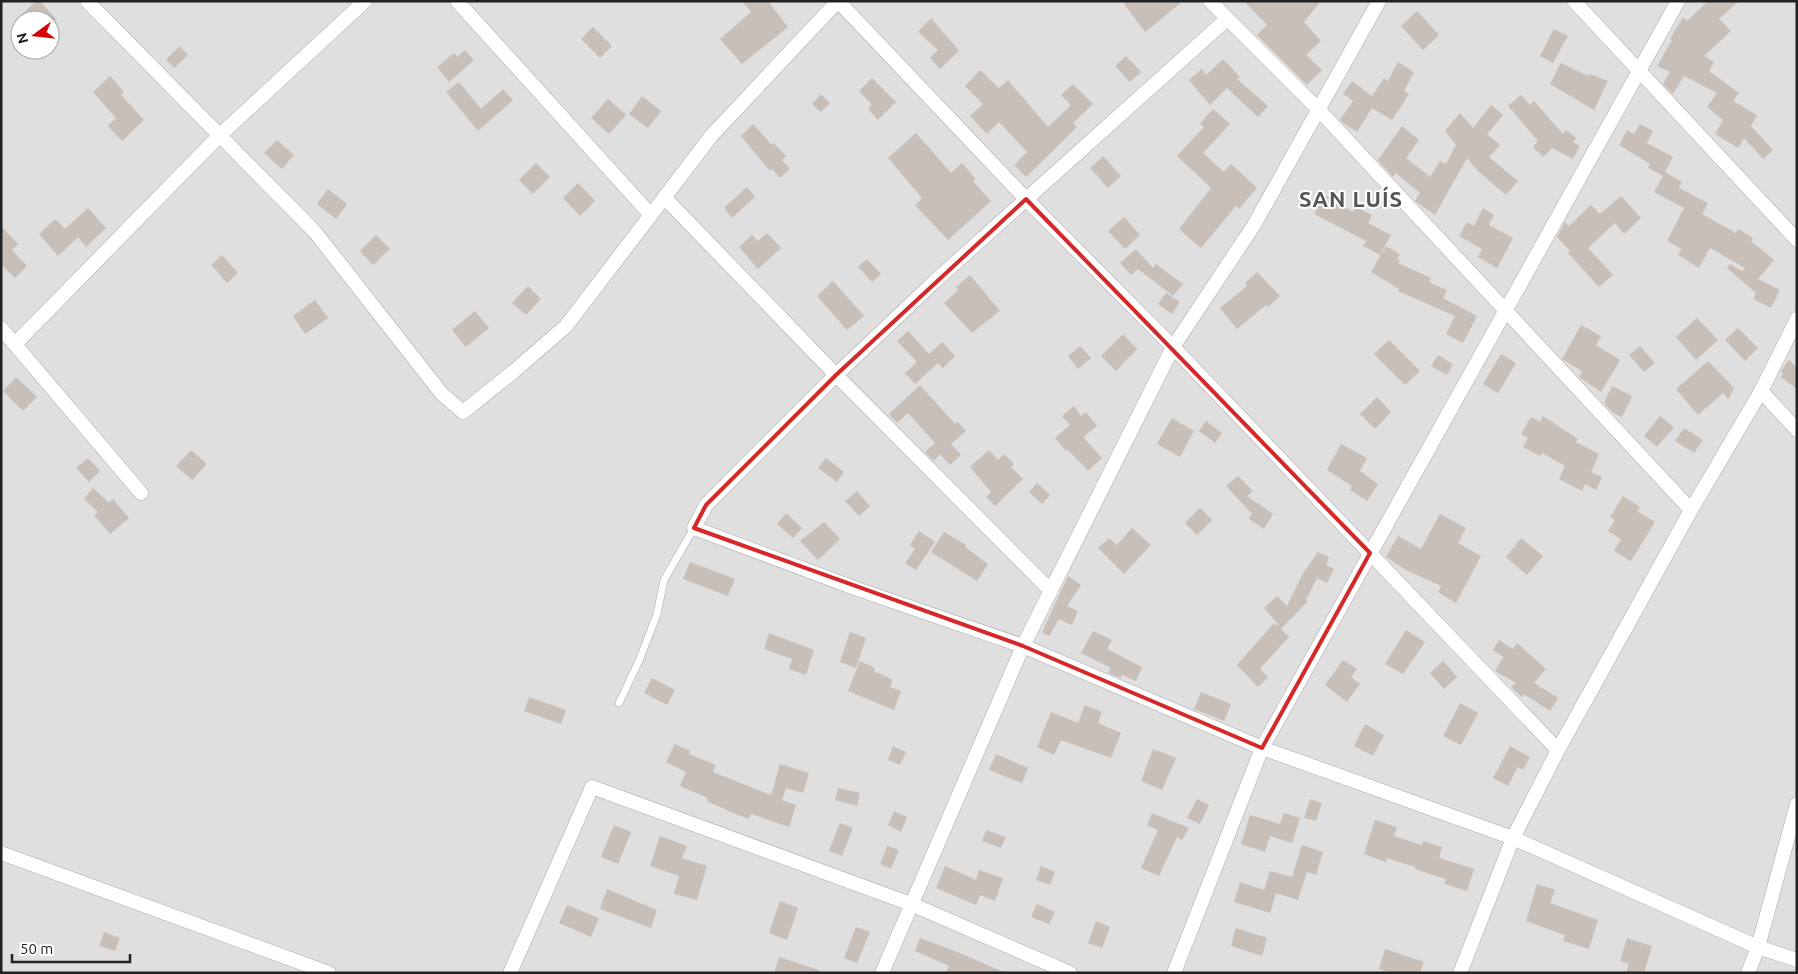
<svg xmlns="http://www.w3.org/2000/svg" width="1798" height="974" viewBox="0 0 1798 974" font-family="Ubuntu,sans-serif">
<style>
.residential{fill:#e0dfdf;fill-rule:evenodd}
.building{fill:#c7bfb8}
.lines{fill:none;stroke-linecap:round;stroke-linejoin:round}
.lane-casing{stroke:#a9a9a9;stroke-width:8}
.street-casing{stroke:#a9a9a9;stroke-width:15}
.lane{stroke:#fff;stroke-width:7}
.street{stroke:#fff;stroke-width:14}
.marked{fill:none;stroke:#d62828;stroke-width:4;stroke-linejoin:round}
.labels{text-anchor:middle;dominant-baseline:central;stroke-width:4;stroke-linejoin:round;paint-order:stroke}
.district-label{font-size:22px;font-weight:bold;letter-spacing:1px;fill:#555;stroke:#fff}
</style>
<rect width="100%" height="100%" fill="#f2efe9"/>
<!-- residential -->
<path class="residential" d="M1,1H1797V973H1ZM20,20H50V50H20Z"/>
<!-- building -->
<g class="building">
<polygon points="36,1 40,1 57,20 16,20"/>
<polygon points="742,1 768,1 788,27 742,64 720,39 751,12"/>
<polygon points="1122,1 1183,1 1145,32"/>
<polygon points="1244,1 1321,1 1304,22 1321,41 1306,55 1322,70 1307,85 1257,35 1267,25"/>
<polygon points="1708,1 1739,1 1719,19 1731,31 1704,56 1714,62 1709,71 1739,93 1733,101 1757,115 1751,126 1773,150 1763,159 1744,138 1738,148 1715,134 1723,120 1707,107 1717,93 1684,76 1673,94 1663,84 1670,72 1657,66 1672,40 1670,39 1683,17 1687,21"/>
<polygon points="1417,11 1439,35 1423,50 1401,26"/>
<polygon points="931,18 959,51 940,69 930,58 938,50 918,32"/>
<polygon points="593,27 612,46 600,58 581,39"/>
<polygon points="1554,29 1568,36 1553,63 1540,56"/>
<polygon points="180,46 188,55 174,68 166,59"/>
<polygon points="465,50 474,60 449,82 437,67 454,53 457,57"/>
<polygon points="1126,56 1141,72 1130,82 1115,66"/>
<polygon points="1223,59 1240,77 1237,79 1268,106 1258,117 1227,88 1210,105 1189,80 1202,69 1206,75"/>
<polygon points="1398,62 1414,72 1404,91 1409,94 1392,120 1372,108 1357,132 1343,123 1340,120 1353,101 1343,94 1352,81 1372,96 1384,78 1388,81"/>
<polygon points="1561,63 1588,76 1590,74 1608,81 1594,110 1550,84"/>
<polygon points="980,70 999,88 1008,80 1048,127 1071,105 1061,95 1073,84 1093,104 1073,123 1077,127 1026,177 1014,165 1027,152 999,122 987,134 970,116 983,104 965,86"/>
<polygon points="110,76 124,92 121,95 144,120 122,141 108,126 116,118 93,92"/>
<polygon points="872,78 896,102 878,120 868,109 872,105 859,91"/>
<polygon points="459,82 481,109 503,89 513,100 478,131 446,92"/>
<polygon points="821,94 830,103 821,112 812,104"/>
<polygon points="1521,95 1530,105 1534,101 1563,134 1566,130 1576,138 1573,142 1580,146 1573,159 1552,148 1543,157 1533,147 1538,141 1508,106"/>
<polygon points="642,96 661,111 648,128 629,114"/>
<polygon points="608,99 626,115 609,134 591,118"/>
<polygon points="1491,105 1503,115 1487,134 1500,145 1489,157 1518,181 1506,195 1478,171 1467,158 1435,215 1415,201 1420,193 1396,173 1393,177 1378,160 1402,126 1419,140 1406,158 1430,177 1440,161 1446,164 1456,145 1445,131 1460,113 1473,128"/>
<polygon points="1213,109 1230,124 1203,153 1224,172 1231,164 1257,188 1239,209 1236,206 1201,248 1179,229 1211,188 1177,156 1204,127 1200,124"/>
<polygon points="753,124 772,145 774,143 786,156 782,160 790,169 780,178 772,169 770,171 741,136"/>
<polygon points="1640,124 1653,131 1647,143 1673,157 1663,176 1648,168 1650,164 1619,145 1627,130 1634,134"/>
<polygon points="916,133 951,173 962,163 975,178 973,181 991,201 948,240 915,205 922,198 888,158"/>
<polygon points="277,140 294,155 282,169 264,153"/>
<polygon points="1103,156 1121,176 1108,188 1090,168"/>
<polygon points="536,163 550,177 533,194 519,180"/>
<polygon points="1665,172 1682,182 1679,188 1708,203 1702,214 1736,233 1738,229 1753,238 1751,241 1774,260 1758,279 1780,290 1771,308 1753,299 1756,293 1727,268 1730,264 1742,271 1745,268 1710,248 1699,268 1678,255 1682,249 1667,241 1684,208 1654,192"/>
<polygon points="578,183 595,201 580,216 563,198"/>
<polygon points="747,187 755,197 732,218 724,208"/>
<polygon points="328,189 347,204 336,219 317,204"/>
<polygon points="1325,195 1353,212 1356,207 1372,215 1368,223 1391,235 1380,255 1363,246 1366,241 1314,214"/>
<polygon points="1621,196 1641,218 1624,234 1615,223 1588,248 1613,275 1599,287 1568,253 1570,251 1557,237 1565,222 1569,226 1591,205 1600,214"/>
<polygon points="88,208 106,228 86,247 78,237 58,256 39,234 55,219 65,229"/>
<polygon points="1483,208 1494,215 1489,225 1513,238 1497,268 1478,257 1482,249 1459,236 1467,222 1474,226"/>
<polygon points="1124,217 1140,235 1125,249 1108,231"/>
<polygon points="1,226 18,244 12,250 27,266 15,278 1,264"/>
<polygon points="767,233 781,248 758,269 739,247 752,235 758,241"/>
<polygon points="376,235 390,249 373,265 360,251"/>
<polygon points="1386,246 1400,254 1397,259 1400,260 1398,263 1431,278 1429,282 1447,290 1443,298 1477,316 1463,343 1446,334 1455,316 1398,291 1399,289 1371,272"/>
<polygon points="1136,249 1153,268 1156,264 1183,284 1173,296 1138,269 1131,275 1120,263"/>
<polygon points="222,255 238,273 227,283 211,265"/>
<polygon points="867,259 881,274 872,282 858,267"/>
<polygon points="1257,272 1280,296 1268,307 1266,305 1237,329 1220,308 1247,286 1245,283"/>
<polygon points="970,275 1000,311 972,333 944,303 958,290 956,287"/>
<polygon points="833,281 864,316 847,330 817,296"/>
<polygon points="528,286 541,299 526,315 512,303"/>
<polygon points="1166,293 1180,302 1172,314 1158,304"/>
<polygon points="315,300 328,318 305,334 293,316"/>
<polygon points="475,311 489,328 466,347 452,330"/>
<polygon points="1697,318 1718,340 1696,360 1676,337"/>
<polygon points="1581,325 1601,336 1596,345 1620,360 1601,392 1579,377 1582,371 1562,359"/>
<polygon points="1738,328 1758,348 1745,361 1725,340"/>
<polygon points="908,331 929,354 942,342 955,356 943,368 938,363 915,384 905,373 917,362 897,341"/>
<polygon points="1123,334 1137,349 1116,371 1101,356"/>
<polygon points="1389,340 1420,371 1405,385 1374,354"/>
<polygon points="1080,346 1091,358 1078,369 1068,356"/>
<polygon points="1640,346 1655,363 1644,372 1629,355"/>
<polygon points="1501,354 1516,363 1498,393 1483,384"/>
<polygon points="1438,355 1453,364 1447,375 1431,366"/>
<polygon points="1789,360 1797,368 1797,389 1781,377 1783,374 1781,371"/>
<polygon points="1708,361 1734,388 1728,399 1723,393 1698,415 1676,389"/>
<polygon points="16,377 37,397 23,411 3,391"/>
<polygon points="920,385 955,424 958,422 966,431 951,444 961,455 950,465 940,454 934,461 925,452 935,443 908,413 897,423 889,414"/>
<polygon points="1612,386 1632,396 1622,417 1612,412 1604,403"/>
<polygon points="1377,397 1391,412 1375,429 1360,414"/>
<polygon points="1074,406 1081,416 1086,412 1097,426 1083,437 1102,458 1088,471 1068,450 1066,451 1055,438 1070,425 1062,416"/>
<polygon points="1543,416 1578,439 1576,442 1599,454 1591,472 1602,477 1596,490 1585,484 1582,491 1559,479 1565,466 1542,453 1540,456 1523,447 1528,438 1521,434 1531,417 1540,422"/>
<polygon points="1660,416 1674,427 1657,447 1644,436"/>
<polygon points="1172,418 1194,431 1180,457 1157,444"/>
<polygon points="1206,421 1222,433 1215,443 1199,431"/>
<polygon points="1684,428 1703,440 1694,453 1675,441"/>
<polygon points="1341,444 1367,458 1360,471 1378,484 1367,501 1350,490 1352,486 1327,470"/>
<polygon points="191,450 207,464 192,480 176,466"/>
<polygon points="989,450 998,460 1004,454 1014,464 1011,467 1023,479 995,506 986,497 991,492 970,467"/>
<polygon points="88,458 100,471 89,482 76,468"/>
<polygon points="826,458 844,472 837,482 818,468"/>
<polygon points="1238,476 1253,491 1247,496 1273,514 1264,529 1249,519 1252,514 1226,486"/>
<polygon points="1037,483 1050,495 1042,504 1029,492"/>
<polygon points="93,488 109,503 113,499 129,518 110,534 94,515 98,512 84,499"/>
<polygon points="857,491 870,506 859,516 845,501"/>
<polygon points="1623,496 1640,507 1637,511 1655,522 1631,561 1614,551 1621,539 1608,531 1615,520 1610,517"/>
<polygon points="1200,508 1212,520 1197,535 1185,523"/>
<polygon points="786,513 802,528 793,538 777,524"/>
<polygon points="1440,514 1466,528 1458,543 1481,556 1456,603 1438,592 1441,586 1406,570 1386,557 1398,536 1421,549"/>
<polygon points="824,522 840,539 818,560 800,541"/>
<polygon points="1132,528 1151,545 1124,574 1098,548 1109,538 1117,545"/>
<polygon points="919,531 935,542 916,570 905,563 915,549 910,545"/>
<polygon points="944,532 966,545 965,547 988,564 977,581 931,552"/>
<polygon points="1521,538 1543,556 1527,575 1506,557"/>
<polygon points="1318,552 1329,557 1326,565 1334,569 1327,583 1317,578 1306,600 1308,601 1281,629 1289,637 1260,669 1268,677 1258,687 1237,665 1274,623 1277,626 1278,624 1264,608 1277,596 1287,606 1302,575"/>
<polygon points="690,562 735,579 728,596 683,579"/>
<polygon points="1068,576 1081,585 1067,606 1078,611 1072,625 1059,619 1049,636 1042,632"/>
<polygon points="1406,630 1425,642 1403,674 1385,664"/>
<polygon points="1093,631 1112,640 1107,649 1142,667 1136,681 1122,675 1121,678 1108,673 1111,668 1081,653"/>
<polygon points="850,632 866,638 856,668 840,662"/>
<polygon points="769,633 814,650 806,675 789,669 792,659 764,649"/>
<polygon points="1499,640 1513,649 1517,643 1546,669 1534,683 1558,698 1550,711 1524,694 1522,697 1511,687 1516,683 1495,671 1503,657 1493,650"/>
<polygon points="1343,660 1357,669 1351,677 1360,684 1347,702 1325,685"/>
<polygon points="860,661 875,668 874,671 893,680 890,687 901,691 894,710 848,691"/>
<polygon points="1443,661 1457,677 1444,689 1430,673"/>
<polygon points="652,678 675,690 667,705 644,693"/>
<polygon points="1201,692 1231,704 1224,721 1194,709"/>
<polygon points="529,697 566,710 561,724 524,711"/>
<polygon points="1460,703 1478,713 1461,745 1443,736"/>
<polygon points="1085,705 1102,712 1098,723 1121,733 1111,758 1061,740 1054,755 1037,747 1051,712 1078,723"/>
<polygon points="1365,724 1384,735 1373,756 1354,746"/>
<polygon points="675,744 690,751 689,754 716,765 713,772 771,795 780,764 809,773 803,793 786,788 782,800 796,805 789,827 751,814 749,819 733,813 707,801 708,798 680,786 686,772 666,762"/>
<polygon points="893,746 906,752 900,765 888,760"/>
<polygon points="1510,746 1530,757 1523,770 1518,767 1508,786 1493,778"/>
<polygon points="1153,749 1176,758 1162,790 1141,781"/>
<polygon points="996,754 1028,768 1022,783 989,770"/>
<polygon points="838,788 860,793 857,806 835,800"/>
<polygon points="1197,799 1209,805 1200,824 1187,818"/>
<polygon points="1310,799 1322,803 1316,821 1304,818"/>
<polygon points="894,811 907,817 901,832 888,825"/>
<polygon points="1152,813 1189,828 1182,840 1177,837 1159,876 1141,868 1158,830 1147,825"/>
<polygon points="1284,813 1300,818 1292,843 1270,836 1265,852 1241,844 1250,815 1280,824"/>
<polygon points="1375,820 1397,827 1394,836 1422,845 1423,841 1442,847 1439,858 1474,869 1467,891 1445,884 1446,879 1415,869 1415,867 1387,858 1386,862 1364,854"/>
<polygon points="840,823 853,828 842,856 829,851"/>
<polygon points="614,825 631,832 618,864 601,857"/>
<polygon points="986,830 1006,837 1001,848 982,841"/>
<polygon points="660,836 687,846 682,858 707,866 697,900 674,894 679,876 650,866"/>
<polygon points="1302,845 1323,852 1316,875 1307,872 1298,900 1276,893 1270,913 1234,902 1240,882 1264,890 1270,871 1292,877"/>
<polygon points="887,846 899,850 891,869 880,864"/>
<polygon points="945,866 976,880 979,870 1003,878 995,901 980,895 976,905 936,888"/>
<polygon points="1041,866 1055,872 1050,885 1036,880"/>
<polygon points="1537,884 1555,890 1550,903 1598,920 1589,949 1563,941 1565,935 1526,921"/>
<polygon points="607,889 657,910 651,928 600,909"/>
<polygon points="780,901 798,908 787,940 769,933"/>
<polygon points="1037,904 1055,912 1049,924 1031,917"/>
<polygon points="567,905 599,918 591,937 559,923"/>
<polygon points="1096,921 1110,927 1102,948 1088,943"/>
<polygon points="856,927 870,932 857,963 844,958"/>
<polygon points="1236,928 1267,938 1262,956 1231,946"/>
<polygon points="104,932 120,938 115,951 99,946"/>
<polygon points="920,938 955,951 1006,973 946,973 949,966 915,951"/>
<polygon points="1627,938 1652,946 1644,973 1626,973 1629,964 1620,961"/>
<polygon points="1385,949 1424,962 1420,973 1392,973 1379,969"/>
<polygon points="779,957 819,970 819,973 774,973"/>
</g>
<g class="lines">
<!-- lane casing -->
<g class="lane-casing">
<polyline id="lane" points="619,703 639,661 657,614 664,580 694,528"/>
</g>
<!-- street casing -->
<g class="street-casing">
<g id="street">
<polyline points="87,1 315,232 442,394 463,412 513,372 566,326 712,135 838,1"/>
<polyline points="457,1 650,214"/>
<polyline points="838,1 1026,199 1173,347 1558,750"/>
<polyline points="1210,1 1319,110 1691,510"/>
<polyline points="1574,1 1797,240"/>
<polyline points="1227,19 934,282 836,375 706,505 694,528 860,590 1023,646 1262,748 1513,838 1758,947 1797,960"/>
<polyline points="664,197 836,375 1051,591"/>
<polyline points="1,328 141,493"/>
<polyline points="16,343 219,136 365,1"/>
<polyline points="1761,391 1797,430"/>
<polyline points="1,853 329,973"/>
<polyline points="510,973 592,787 911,904 1070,973"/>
<polyline points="882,973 1023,646 1173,347 1254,225 1379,1"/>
<polyline points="1174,973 1262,748 1678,1"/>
<polyline points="1460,973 1513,838 1558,750 1691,510 1761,391 1797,319"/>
<polyline points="1748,973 1758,947 1797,804"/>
</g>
</g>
<!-- lane -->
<use href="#lane" class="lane"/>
<!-- street -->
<use href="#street" class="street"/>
</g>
<!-- marked area -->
<path class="marked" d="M1026,199L1370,553L1262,748L1023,646L694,528L706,505L836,375Z"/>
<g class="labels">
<!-- district labels -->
<g class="district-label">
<text x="1351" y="198">SAN LUÍS</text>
</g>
</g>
<!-- border -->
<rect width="1798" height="974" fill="none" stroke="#222222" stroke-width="5"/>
<!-- north arrow -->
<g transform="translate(35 35) rotate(255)"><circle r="24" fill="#ffffff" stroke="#a7a7a7"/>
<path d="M0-4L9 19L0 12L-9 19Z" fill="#d40000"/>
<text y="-8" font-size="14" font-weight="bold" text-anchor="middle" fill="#222222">N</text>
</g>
<!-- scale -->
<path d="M12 954v8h118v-8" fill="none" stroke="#222222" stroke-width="2.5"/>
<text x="20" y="954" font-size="15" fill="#222222" stroke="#ffffff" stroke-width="4" paint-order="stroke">50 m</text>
</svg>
